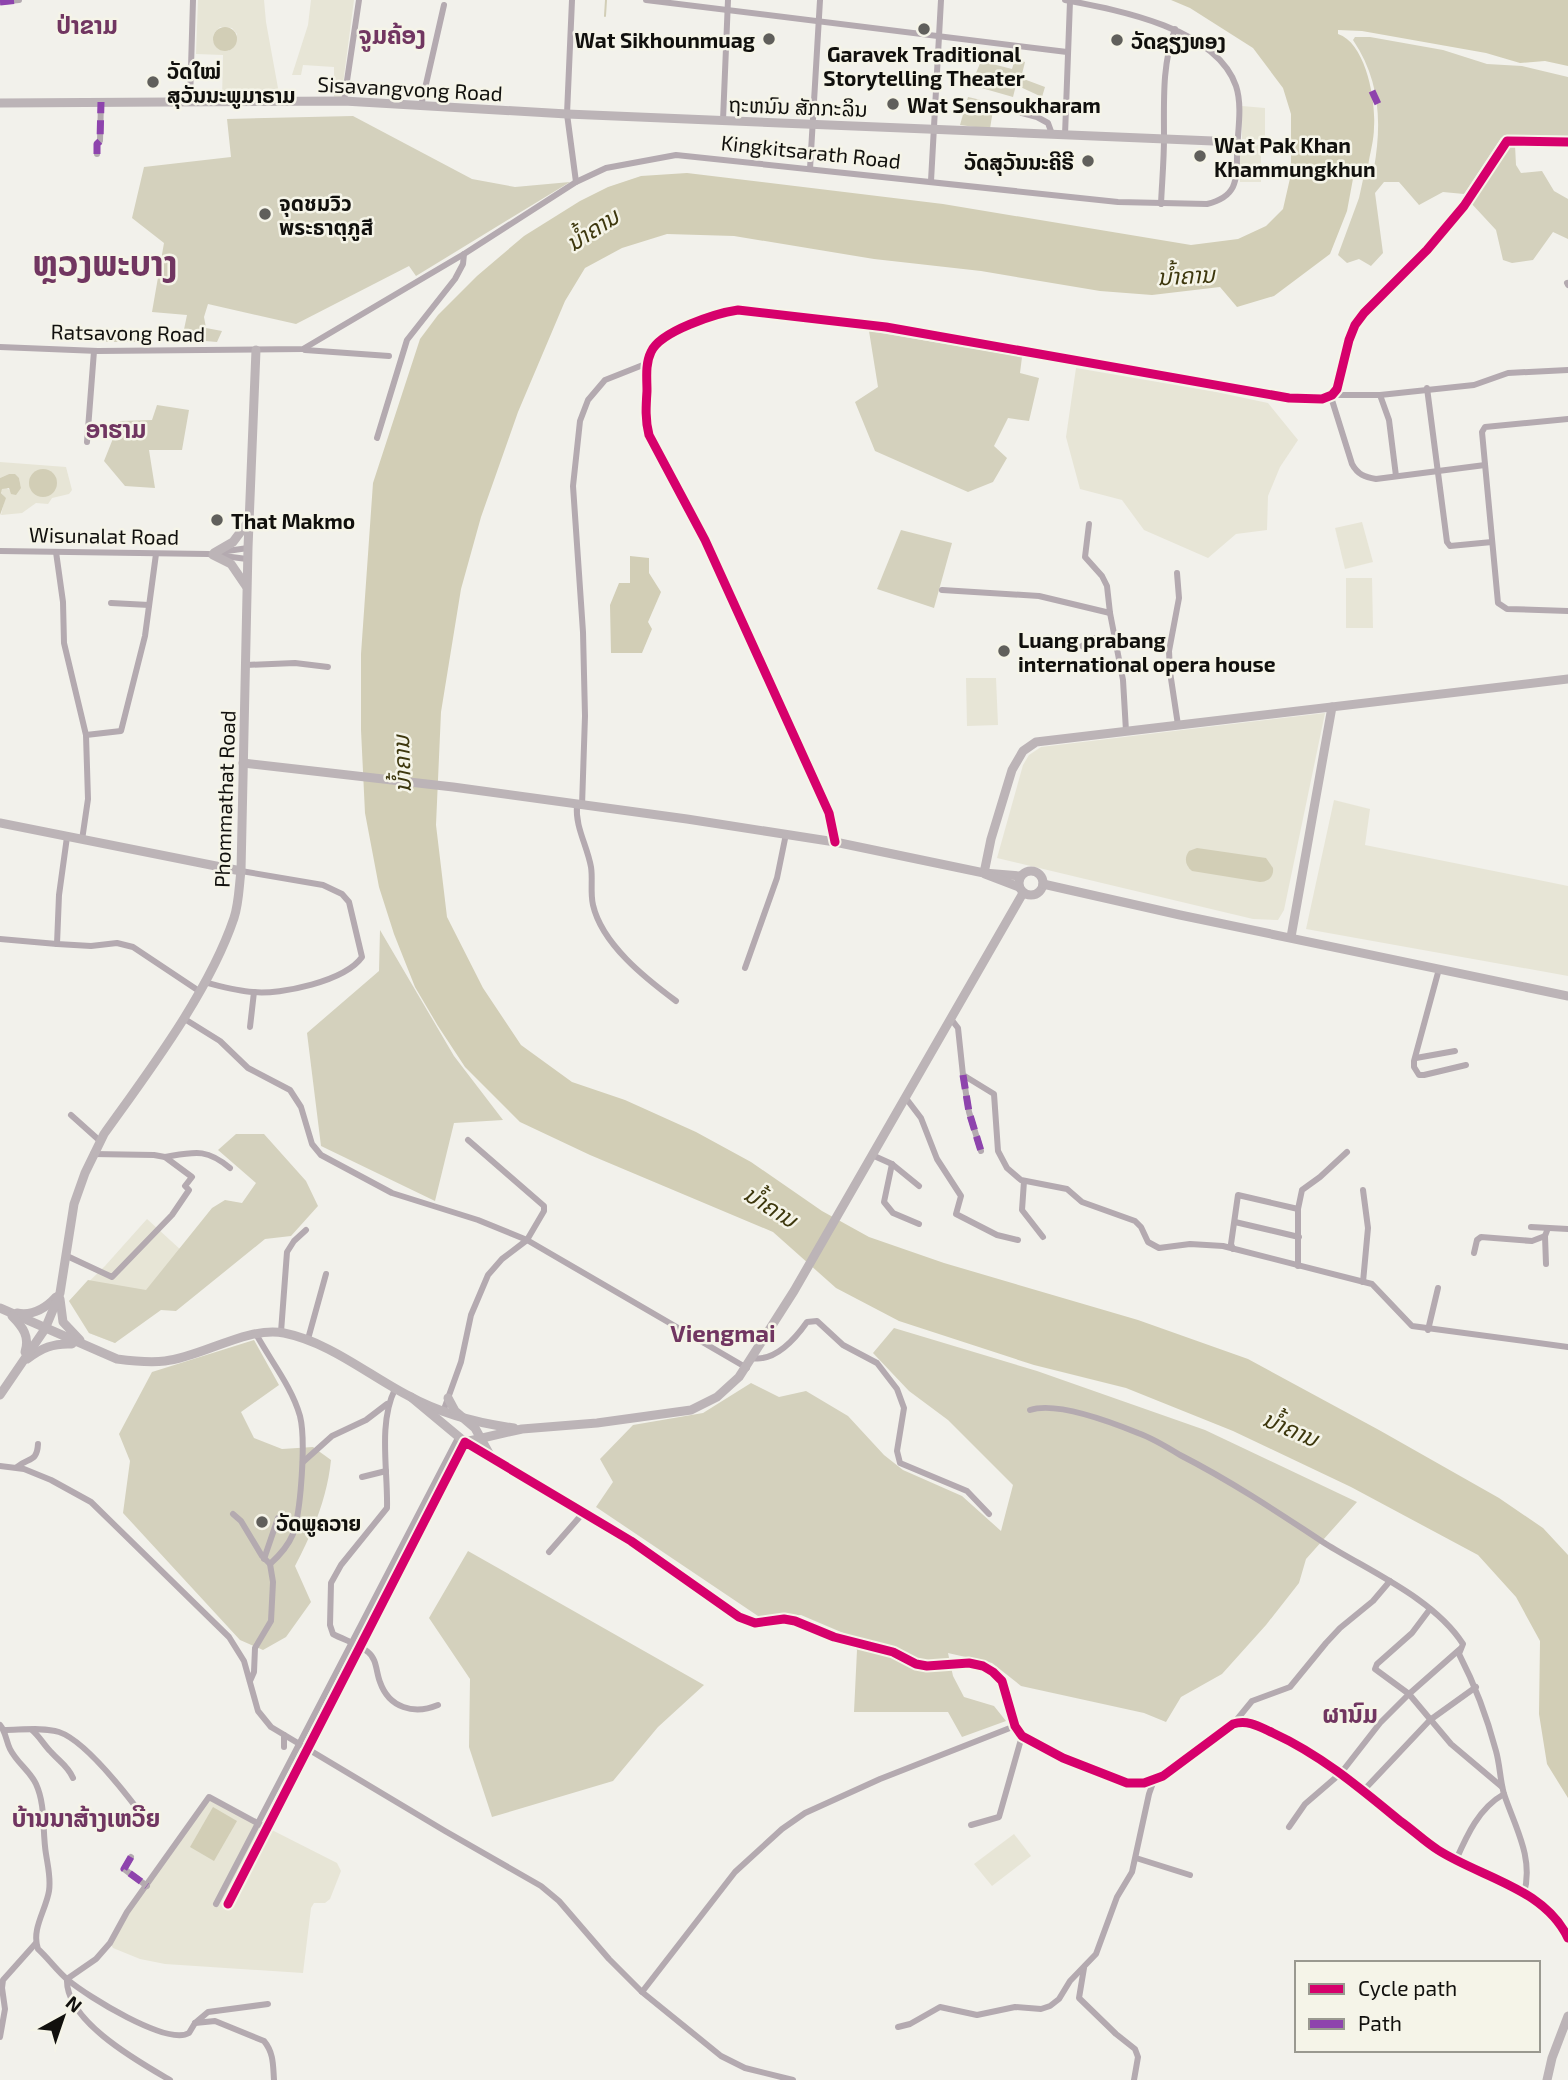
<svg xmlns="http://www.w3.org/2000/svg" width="1568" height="2080" viewBox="0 0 1568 2080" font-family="'Exo 2','Noto Sans Lao','Noto Sans Thai',sans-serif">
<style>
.green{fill:#e7e5d6;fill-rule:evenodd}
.forest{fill:#d4d1bd}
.water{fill:#d2ceb6}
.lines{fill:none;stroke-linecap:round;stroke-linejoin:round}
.stream{stroke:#d2ceb6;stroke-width:2}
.street{stroke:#b4aab0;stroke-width:6}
.secondary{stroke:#bcb4b7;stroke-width:9}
.quiet{stroke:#8e44ad;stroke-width:7;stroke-dasharray:14 7;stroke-linecap:butt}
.cycleway-casing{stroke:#f5f4e8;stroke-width:13}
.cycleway{stroke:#d6006c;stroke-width:9}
.poi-dot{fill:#605f5b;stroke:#f5f4e8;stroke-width:2.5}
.labels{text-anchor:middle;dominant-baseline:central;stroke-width:5;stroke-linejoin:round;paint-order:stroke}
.poi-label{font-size:21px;font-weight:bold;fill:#11100d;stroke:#f5f4e8;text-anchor:start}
.street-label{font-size:21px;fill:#11100d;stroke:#f5f4e8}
.water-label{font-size:23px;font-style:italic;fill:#3d370d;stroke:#f5f4e8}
.quarter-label{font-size:24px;font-weight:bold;fill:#713661;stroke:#f5f4e8}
.town-label{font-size:35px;font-weight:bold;fill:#713661;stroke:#f5f4e8}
</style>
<rect width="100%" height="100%" fill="#f2f1eb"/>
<!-- green -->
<g class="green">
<path d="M198,0H264L266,22L280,99H222L223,55L196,54ZM220,27L232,28L237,34L229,51L221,50L213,41L214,33Z"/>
<polygon points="311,0 354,0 341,99 334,100 334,67 303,65 301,75 292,75 308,25"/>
<polygon points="1242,106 1265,108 1265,140 1242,139"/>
<rect x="1240" y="145" width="21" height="37"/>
<polygon points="1076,368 1216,392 1268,403 1298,440 1280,467 1268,496 1267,530 1236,534 1208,558 1144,530 1122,500 1080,489 1066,437"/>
<polygon points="0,462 66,467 72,490 69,494 52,498 48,504 36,503 22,513 1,515 5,498 1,492 2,489 5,487 11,491 21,488 19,478 9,474 0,478"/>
<polygon points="1362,522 1373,562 1345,569 1335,528"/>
<polygon points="1346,578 1372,578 1373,628 1346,628"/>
<polygon points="996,678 998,725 967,726 966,678"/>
<polygon points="1325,713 1284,910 1278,920 1253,919 997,858 1023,765 1029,755 1041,747"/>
<polygon points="1334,800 1370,809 1365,845 1568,886 1568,976 1306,929"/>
<polygon points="147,1219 194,1262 115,1343 89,1333 69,1301 105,1266"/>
<polygon points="213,1797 266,1827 337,1863 341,1871 330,1899 325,1903 314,1903 311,1908 303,1973 165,1964 140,1959 113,1948 110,1943 127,1912 205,1800"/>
<polygon points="1014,1834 1031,1856 992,1886 974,1864"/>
</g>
<!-- forest -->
<g class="forest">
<path d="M1370,37L1443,50L1487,64L1522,66L1568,77V136L1514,135L1501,138L1464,194L1443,192L1419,205L1399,182H1384L1375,193L1383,253L1371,266L1359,259L1347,263L1338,255L1359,198L1364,175L1374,168C1382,122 1380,80 1353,40L1355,37Z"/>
<polygon points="1015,59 1025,62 1021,78 1045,87 1042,97 1016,85 1013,97 971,85 981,61 1012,69"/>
<polygon points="968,97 994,103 990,129 960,125"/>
<polygon points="353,116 472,179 515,187 570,182 416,276 409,266 296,324 208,304 204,317 206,328 222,331 217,342 182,339 187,315 152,312 164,243 132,218 144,167 231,157 227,119"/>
<polygon points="1515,145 1516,165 1521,173 1542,171 1554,191 1568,199 1568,239 1553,232 1533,260 1512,263 1503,260 1496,230 1471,203 1507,148"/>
<polygon points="145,331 146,342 107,342 104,340 108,333"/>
<polygon points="869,331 1022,357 1020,373 1039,378 1029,421 1008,418 994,446 1007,458 993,482 968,492 875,451 855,402 878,387"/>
<polygon points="157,405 189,410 182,450 149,450 155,488 125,486 104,461 120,421 152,420"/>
<polygon points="901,530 952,543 934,608 877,589"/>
<polygon points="380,930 454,1056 503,1120 454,1123 435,1201 321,1146 307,1033 379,971"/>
<polygon points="236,1134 264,1134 306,1181 318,1206 291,1236 265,1239 176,1311 161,1310 115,1343 89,1333 69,1301 88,1280 146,1290 212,1208 225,1200 242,1203 256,1183 218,1150"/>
<polygon points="894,1328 1037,1371 1205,1430 1357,1502 1306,1559 1299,1583 1266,1625 1222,1674 1181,1697 1166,1722 1144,1713 1021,1686 992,1663 948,1653 953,1676 964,1697 994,1706 1006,1721 962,1737 948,1712 854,1712 857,1650 848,1635 801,1615 761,1618 596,1507 613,1482 600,1459 633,1425 703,1413 751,1383 779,1397 806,1391 848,1416 884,1455 903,1470 962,1496 1001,1531 1013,1485 948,1420 909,1391 873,1353"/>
<path d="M254,1340L279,1385L241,1412L254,1438L282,1449L313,1447L331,1460C327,1499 313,1531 295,1566L311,1602L286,1637L263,1650L240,1640L123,1513L130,1461L119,1434L152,1372Z"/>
<polygon points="468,1551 704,1685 658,1727 613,1781 492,1817 469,1747 470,1679 429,1618"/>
</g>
<!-- water -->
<g class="water">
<path d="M1171,0H1568V66L1545,61L1520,63L1486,53L1362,31L1338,30V34C1366,43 1376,101 1374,127C1374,140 1370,153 1368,166L1355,168L1347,211L1330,254L1274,296L1237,307L1220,287L1152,295L1100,291L981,271L874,259L734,236L667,234L622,248L585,268L565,301L518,412L481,517L461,589L441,712L436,825L447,917L483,988L521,1045L572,1082L625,1100L696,1132L751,1162L822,1211L869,1237L944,1263L1138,1320L1248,1359L1379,1430L1499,1498L1543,1528L1568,1555V1798L1547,1764L1539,1714L1540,1641L1516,1597L1478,1555L1351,1487L1233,1431L1126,1388L1034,1365L899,1321L836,1288L773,1232L590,1155L520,1122L465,1067L438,1026L415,987L394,934L379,887L365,813L361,730V654L373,483L420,339L438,315L477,276L524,236L580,201L608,187L641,176L687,173L943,204L1191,245L1238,239L1266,226L1283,209L1291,174V114L1283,88L1253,48L1190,8Z"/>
<circle cx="225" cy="39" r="12"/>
<circle cx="43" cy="483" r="14"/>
<polygon points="9,474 15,474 19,478 21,488 16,495 11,494 9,488 2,489 1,493 6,498 0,515 0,478"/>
<polygon points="630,556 649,558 649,573 661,592 648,622 652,629 642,653 611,653 610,605 619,583 630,583"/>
<path d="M1197,848L1266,858L1273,868C1274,876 1269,882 1260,882L1192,871C1185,865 1184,858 1189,851Z"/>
<polygon points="213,1807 237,1821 214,1861 190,1847"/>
</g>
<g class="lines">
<!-- stream -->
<polyline class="stream" points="605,16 606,0"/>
<!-- street -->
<g class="street">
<polyline points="572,0 567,114 576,182"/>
<polyline points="646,0 1067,52"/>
<polyline points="0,2 19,0"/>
<polyline points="190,101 193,0"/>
<polyline points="344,101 359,0"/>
<polyline points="421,106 444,5"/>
<polyline points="1022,113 1037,117 1048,123 1052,134"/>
<polyline points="723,120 728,0"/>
<polyline points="1065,135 1070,1"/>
<polyline points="97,154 97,144 100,141 101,102"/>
<polyline points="810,169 820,0"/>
<polyline points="931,181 941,0"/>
<path d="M1161,204C1162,182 1164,160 1164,138C1164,100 1162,65 1175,29"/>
<polyline points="1567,283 1568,285"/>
<path d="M0,347L98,351L303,349L464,254L576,182L606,168L676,155L1118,202L1207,204C1236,197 1237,182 1237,155C1237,134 1243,107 1236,86C1216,28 1118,10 1065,0"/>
<polyline points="305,350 389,356"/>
<polyline points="1427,388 1447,542 1450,546 1492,542"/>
<polyline points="1332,395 1380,395 1474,385 1508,373 1568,370"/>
<polyline points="1380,395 1389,420 1396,476"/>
<path d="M1331,397L1352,464C1358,475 1365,477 1376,479L1485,465"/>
<polyline points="1568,419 1485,427 1482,432 1498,603 1507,609 1568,611"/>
<polyline points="377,438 407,340 455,279 463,264 464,254"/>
<polyline points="87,442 94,351"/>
<polyline points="1089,524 1085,557 1102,576 1107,586 1110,613 1123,680 1126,731"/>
<polyline points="0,551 208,554 247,559"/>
<polyline points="56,552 63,602 64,643 86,735 88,799 82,840"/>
<polyline points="220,552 248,548"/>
<polyline points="1177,573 1179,598 1169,651 1170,672 1178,725"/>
<polyline points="942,590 1039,596 1110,613"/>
<polyline points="111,603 149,605"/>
<polyline points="1082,646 1094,638 1115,638"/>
<polyline points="246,665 295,663 328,667"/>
<polyline points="86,735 121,731 145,636 156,554"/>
<path d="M577,805C575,827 587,845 591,867C593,879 590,892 593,905C602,944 645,978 676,1001"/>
<polyline points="582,806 585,716 583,632 573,486 580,421 588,400 605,380 648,363"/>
<polyline points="67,837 59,895 57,944 91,946 117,943 133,947 199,991"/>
<path d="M835,842L829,813L705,540L649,435C645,420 646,406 647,391C647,379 645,364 651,352C660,331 717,313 738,310L886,327L1289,398L1322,399L1332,395L1337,389L1349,340L1355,325L1364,313L1427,250L1464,206L1507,141L1568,142"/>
<polyline points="0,939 57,944"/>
<polyline points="745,968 777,878 786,834"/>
<polyline points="1439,969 1414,1061 1414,1067 1419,1075 1424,1075 1466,1065"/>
<path d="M204,982C220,986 237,991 253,992C281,995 345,981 362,957L349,902L342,894L323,885L241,871"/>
<polyline points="183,1018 220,1041 248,1068 290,1090 301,1107 312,1144 321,1155 392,1193 478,1220 527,1240 747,1368"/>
<polyline points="951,1019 958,1028 963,1075 994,1094 998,1151 1007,1168 1021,1180 1067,1189 1082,1202 1135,1221 1141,1227 1148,1242 1159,1248 1190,1244 1223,1246 1372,1284 1412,1326 1568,1347"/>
<polyline points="250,1027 254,992"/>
<polyline points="1416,1058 1455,1051"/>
<polyline points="963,1075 969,1112 981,1151"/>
<polyline points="905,1097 921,1118 937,1159 961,1196 956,1214 997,1235 1018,1240"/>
<polyline points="71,1115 100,1141"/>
<polyline points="872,1155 892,1164 919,1186"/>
<path d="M165,1157C195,1152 206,1148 230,1168"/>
<polyline points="892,1164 884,1202 893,1213 919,1224"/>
<polyline points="1024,1181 1022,1210 1043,1237"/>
<polyline points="1363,1190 1368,1228 1363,1282"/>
<polyline points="1235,1222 1299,1237"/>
<polyline points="1531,1227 1568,1229"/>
<polyline points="1545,1236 1546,1264"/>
<polyline points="1233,1249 1231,1244 1238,1195 1298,1209"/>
<polyline points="1474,1253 1477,1240 1481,1237 1532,1241 1545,1236 1548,1228"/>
<polyline points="67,1256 112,1277 172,1215 189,1190 185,1186 192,1177 165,1157 154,1155 93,1154"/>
<polyline points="1298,1266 1298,1209 1302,1190 1320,1177 1347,1152"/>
<polyline points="1428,1330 1438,1288"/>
<polyline points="281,1332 287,1252 294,1241 306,1230"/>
<path d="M256,1334C270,1360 292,1387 300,1416C306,1440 301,1511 293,1534C288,1546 279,1556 270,1564"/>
<polyline points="308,1339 326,1274"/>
<path d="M752,1358C775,1362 795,1339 807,1322L817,1321L843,1345L877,1363L897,1389L904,1408L897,1451L900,1463L967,1491L989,1514"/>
<path d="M395,1389C378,1424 388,1470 387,1508L341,1565L331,1583L330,1625L333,1634C344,1640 359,1644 368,1652C377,1659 376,1672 380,1682C389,1708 414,1715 438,1705"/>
<path d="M1030,1410C1057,1401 1111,1422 1138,1433C1152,1438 1167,1447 1180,1455C1231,1481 1279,1513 1326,1544C1371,1572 1434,1599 1463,1644L1459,1654C1475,1685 1487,1717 1496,1751C1500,1765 1500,1780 1504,1794C1515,1827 1534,1858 1524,1893"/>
<polyline points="443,1412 461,1362 471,1315 488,1275 502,1259 527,1240 544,1211 544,1206 468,1140"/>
<polyline points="303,1462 332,1436 366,1420 387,1404"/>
<polyline points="0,1466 24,1469 51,1480 91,1502 229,1637 244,1661 258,1711 271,1727 445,1831 541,1886 559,1901 609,1959 642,1992 721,2056 745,2068 793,2080"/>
<path d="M17,1467C28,1457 37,1463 38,1444"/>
<polyline points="362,1477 386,1471"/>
<polyline points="233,1514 241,1521 262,1556 270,1564 273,1582 271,1621 255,1648 254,1672 250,1681"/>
<polyline points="549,1552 584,1512"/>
<polyline points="264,1559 278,1518"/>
<polyline points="1430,1609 1412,1633 1377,1664 1375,1669 1409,1694 1451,1744 1502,1787"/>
<polyline points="1234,1723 1252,1701 1290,1687 1326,1643 1340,1628 1373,1601 1390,1581"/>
<path d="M0,1725C6,1732 6,1741 10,1749C17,1763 30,1771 36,1784C46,1806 42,1830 46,1854C48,1867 51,1878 49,1891C46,1910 31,1929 38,1949C49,1959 57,1971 68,1980C87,1996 167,2046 189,2033L195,2023L208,2012L268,2004"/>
<path d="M4,1730C21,1730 43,1727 59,1732C86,1741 131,1800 148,1823"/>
<path d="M32,1730C40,1737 44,1745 51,1752C60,1762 68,1766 73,1778"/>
<polyline points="284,1735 284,1747"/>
<polyline points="1363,1791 1430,1720 1476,1687"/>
<polyline points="971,1825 999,1817 1022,1736"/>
<polyline points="1289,1827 1305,1804 1341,1773 1380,1723 1409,1694 1460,1649"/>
<polyline points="131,1857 124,1869 147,1886"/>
<polyline points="1136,1858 1190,1875"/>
<path d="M1456,1860C1467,1835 1479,1808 1504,1794"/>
<polyline points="216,1904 458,1438"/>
<polyline points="228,1904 465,1442"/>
<polyline points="1084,1968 1079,1998 1116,2034 1135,2049 1138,2057 1134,2080"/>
<polyline points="642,1992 735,1872 782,1829 805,1813 880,1779 1015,1726"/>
<path d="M195,2023L215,2021L264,2041C274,2053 273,2066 274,2080"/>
<polyline points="898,2027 910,2024 940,2007 977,2015 1015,2007 1041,2009 1050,2006 1059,1999 1070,1981 1096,1954 1117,1897 1132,1872 1149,1794 1154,1780"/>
<polyline points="0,2037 5,2009 2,1988 3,1980 36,1943"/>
<path d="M170,2080C139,2062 65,2021 67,1979L96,1959L110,1943L127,1912L209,1797L261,1825"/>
</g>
<!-- secondary -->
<g class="secondary">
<polyline points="0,103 344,101 567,114 1237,142"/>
<polyline points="214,553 233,542 248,522"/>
<polyline points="213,555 231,564 246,586"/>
<polyline points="243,763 453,787 687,819 835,842 984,873 1020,876"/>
<polyline points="0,823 241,871"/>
<circle cx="1031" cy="883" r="12"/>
<polyline points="984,873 991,839 1012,770 1023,751 1036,742 1568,679"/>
<polyline points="985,874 1019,887"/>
<polyline points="1043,884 1180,915 1568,996"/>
<polyline points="1291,937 1332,707"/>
<polyline points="60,1299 63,1322 80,1340"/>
<path d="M0,1308L117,1359C132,1361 149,1363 165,1361C202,1357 247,1326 284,1333C329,1342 367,1374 407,1395C441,1414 476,1423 514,1428"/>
<path d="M17,1313C33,1316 45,1309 56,1297"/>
<path d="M12,1316C23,1327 30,1337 25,1352"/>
<path d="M27,1359C42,1348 53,1343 72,1344"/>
<path d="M0,1395L45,1329L60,1293L74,1204L85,1173L104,1134C149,1071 209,992 234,918C239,903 239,886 241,871L248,548L256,350"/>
<polyline points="411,1397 465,1442 522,1429 597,1423 691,1410 717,1397 739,1377 794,1291 1023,893"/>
<polyline points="448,1398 455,1411 475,1428 491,1457"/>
<path d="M465,1442L631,1541L739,1617L755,1623L784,1619L795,1621L834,1637L893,1652L916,1664L927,1666L969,1663L983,1666L993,1672L1002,1681L1015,1726L1022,1736L1063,1758L1127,1783H1144L1163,1776L1233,1724C1248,1719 1260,1727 1273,1733C1321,1755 1360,1788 1400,1821C1413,1830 1425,1842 1438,1850C1482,1878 1544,1888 1568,1938"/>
<polyline points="1547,2080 1552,2058 1568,2016"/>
</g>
<!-- quiet -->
<g class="quiet">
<polyline points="0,2 19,0"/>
<polyline points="1372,91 1378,104 1383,108"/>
<polyline points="97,154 97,144 100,141 101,102"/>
<polyline points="963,1075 969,1112 981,1151"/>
<polyline points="131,1857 124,1869 147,1886"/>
</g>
<!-- cycleway casing -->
<g class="cycleway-casing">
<g id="cycleway">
<path d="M835,842L829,813L705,540L649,435C645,420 646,406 647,391C647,379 645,364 651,352C660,331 717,313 738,310L886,327L1289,398L1322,399L1332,395L1337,389L1349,340L1355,325L1364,313L1427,250L1464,206L1507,141L1568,142"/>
<path d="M228,1904L465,1442L631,1541L739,1617L755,1623L784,1619L795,1621L834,1637L893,1652L916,1664L927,1666L969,1663L983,1666L993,1672L1002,1681L1015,1726L1022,1736L1063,1758L1127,1783H1144L1163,1776L1233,1724C1248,1719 1260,1727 1273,1733C1321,1755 1360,1788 1400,1821C1413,1830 1425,1842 1438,1850C1482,1878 1544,1888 1568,1938"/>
</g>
</g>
<!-- cycleway -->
<use href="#cycleway" class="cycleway"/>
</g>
<!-- markers -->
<g class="poi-dot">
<circle cx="924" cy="29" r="7"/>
<circle cx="769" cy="39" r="7"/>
<circle cx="1117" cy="40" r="7"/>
<circle cx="153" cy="82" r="7"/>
<circle cx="893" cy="104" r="7"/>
<circle cx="1200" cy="156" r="7"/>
<circle cx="1088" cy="161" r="7"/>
<circle cx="265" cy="214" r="7"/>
<circle cx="217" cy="520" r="7"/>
<circle cx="1004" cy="651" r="7"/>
<circle cx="262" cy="1522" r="7"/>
</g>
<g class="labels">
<!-- poi labels -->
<g class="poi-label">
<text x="755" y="39" text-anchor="end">Wat Sikhounmuag</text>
<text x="1131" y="40">ວັດຊຽງທອງ</text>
<text x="924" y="53" text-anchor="middle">Garavek Traditional<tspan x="924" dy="24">Storytelling Theater</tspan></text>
<text x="167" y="70">ວັດໃໝ່<tspan x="167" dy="24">ສຸວັນນະພູມາຣາມ</tspan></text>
<text x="907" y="104">Wat Sensoukharam</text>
<text x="1214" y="144">Wat Pak Khan<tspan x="1214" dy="24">Khammungkhun</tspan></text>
<text x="1074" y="161" text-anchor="end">ວັດສຸວັນນະຄີຣີ</text>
<text x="279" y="202">จุดชมวิว<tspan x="279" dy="24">พระธาตุภูสี</tspan></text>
<text x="231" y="520">That Makmo</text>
<text x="1018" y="639">Luang prabang<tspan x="1018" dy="24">international opera house</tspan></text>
<text x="276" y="1522">ວັດພູຄວາຍ</text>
</g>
<!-- street labels -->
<g class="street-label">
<text transform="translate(410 88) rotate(3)">Sisavangvong Road</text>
<text transform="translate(798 106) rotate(2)">ຖະຫນົນ ສັກກະລິນ</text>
<text transform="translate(811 151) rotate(6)">Kingkitsarath Road</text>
<text transform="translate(128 332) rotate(1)">Ratsavong Road</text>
<text transform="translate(104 535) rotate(1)">Wisunalat Road</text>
<text transform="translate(224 799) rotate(-88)">Phommathat Road</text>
</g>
<!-- water labels -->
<g class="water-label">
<text transform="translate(592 229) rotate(-33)">ນ້ຳຄານ</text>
<text transform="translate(1186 275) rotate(-3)">ນ້ຳຄານ</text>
<text transform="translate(401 764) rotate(-92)">ນ້ຳຄານ</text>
<text transform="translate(771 1206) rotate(32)">ນ້ຳຄານ</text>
<text transform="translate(1291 1428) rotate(23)">ນ້ຳຄານ</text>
</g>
<!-- quarter labels -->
<g class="quarter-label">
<text x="87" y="24">ປ່າຂາມ</text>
<text x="392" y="34">ຈູມຄ້ອງ</text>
<text x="116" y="428">ອາຮາມ</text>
<text x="723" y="1332">Viengmai</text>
<text x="1350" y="1713">ຜານົມ</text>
<text x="86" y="1817">ບ້ານນາສ້າງເຫວີຍ</text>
</g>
<!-- town labels -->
<g class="town-label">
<text x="105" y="262">ຫຼວງພະບາງ</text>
</g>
</g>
<!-- legend -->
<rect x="1295" y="1961" width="245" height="91" fill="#f5f4e8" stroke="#9a9990" stroke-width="2"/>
<rect x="1309" y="1984" width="35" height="10" fill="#d6006c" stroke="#9a9990" stroke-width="2"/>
<text x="1358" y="1996" font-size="21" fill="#11100d">Cycle path</text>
<rect x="1309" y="2019" width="35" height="10" fill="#8e44ad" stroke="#9a9990" stroke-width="2"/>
<text x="1358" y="2031" font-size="21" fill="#11100d">Path</text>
<!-- north arrow -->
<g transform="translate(63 2017) rotate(40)" stroke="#f5f4e8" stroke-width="5" paint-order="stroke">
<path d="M0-5L12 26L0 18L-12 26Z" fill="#11100d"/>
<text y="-10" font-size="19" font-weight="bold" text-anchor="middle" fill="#11100d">N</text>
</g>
</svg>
